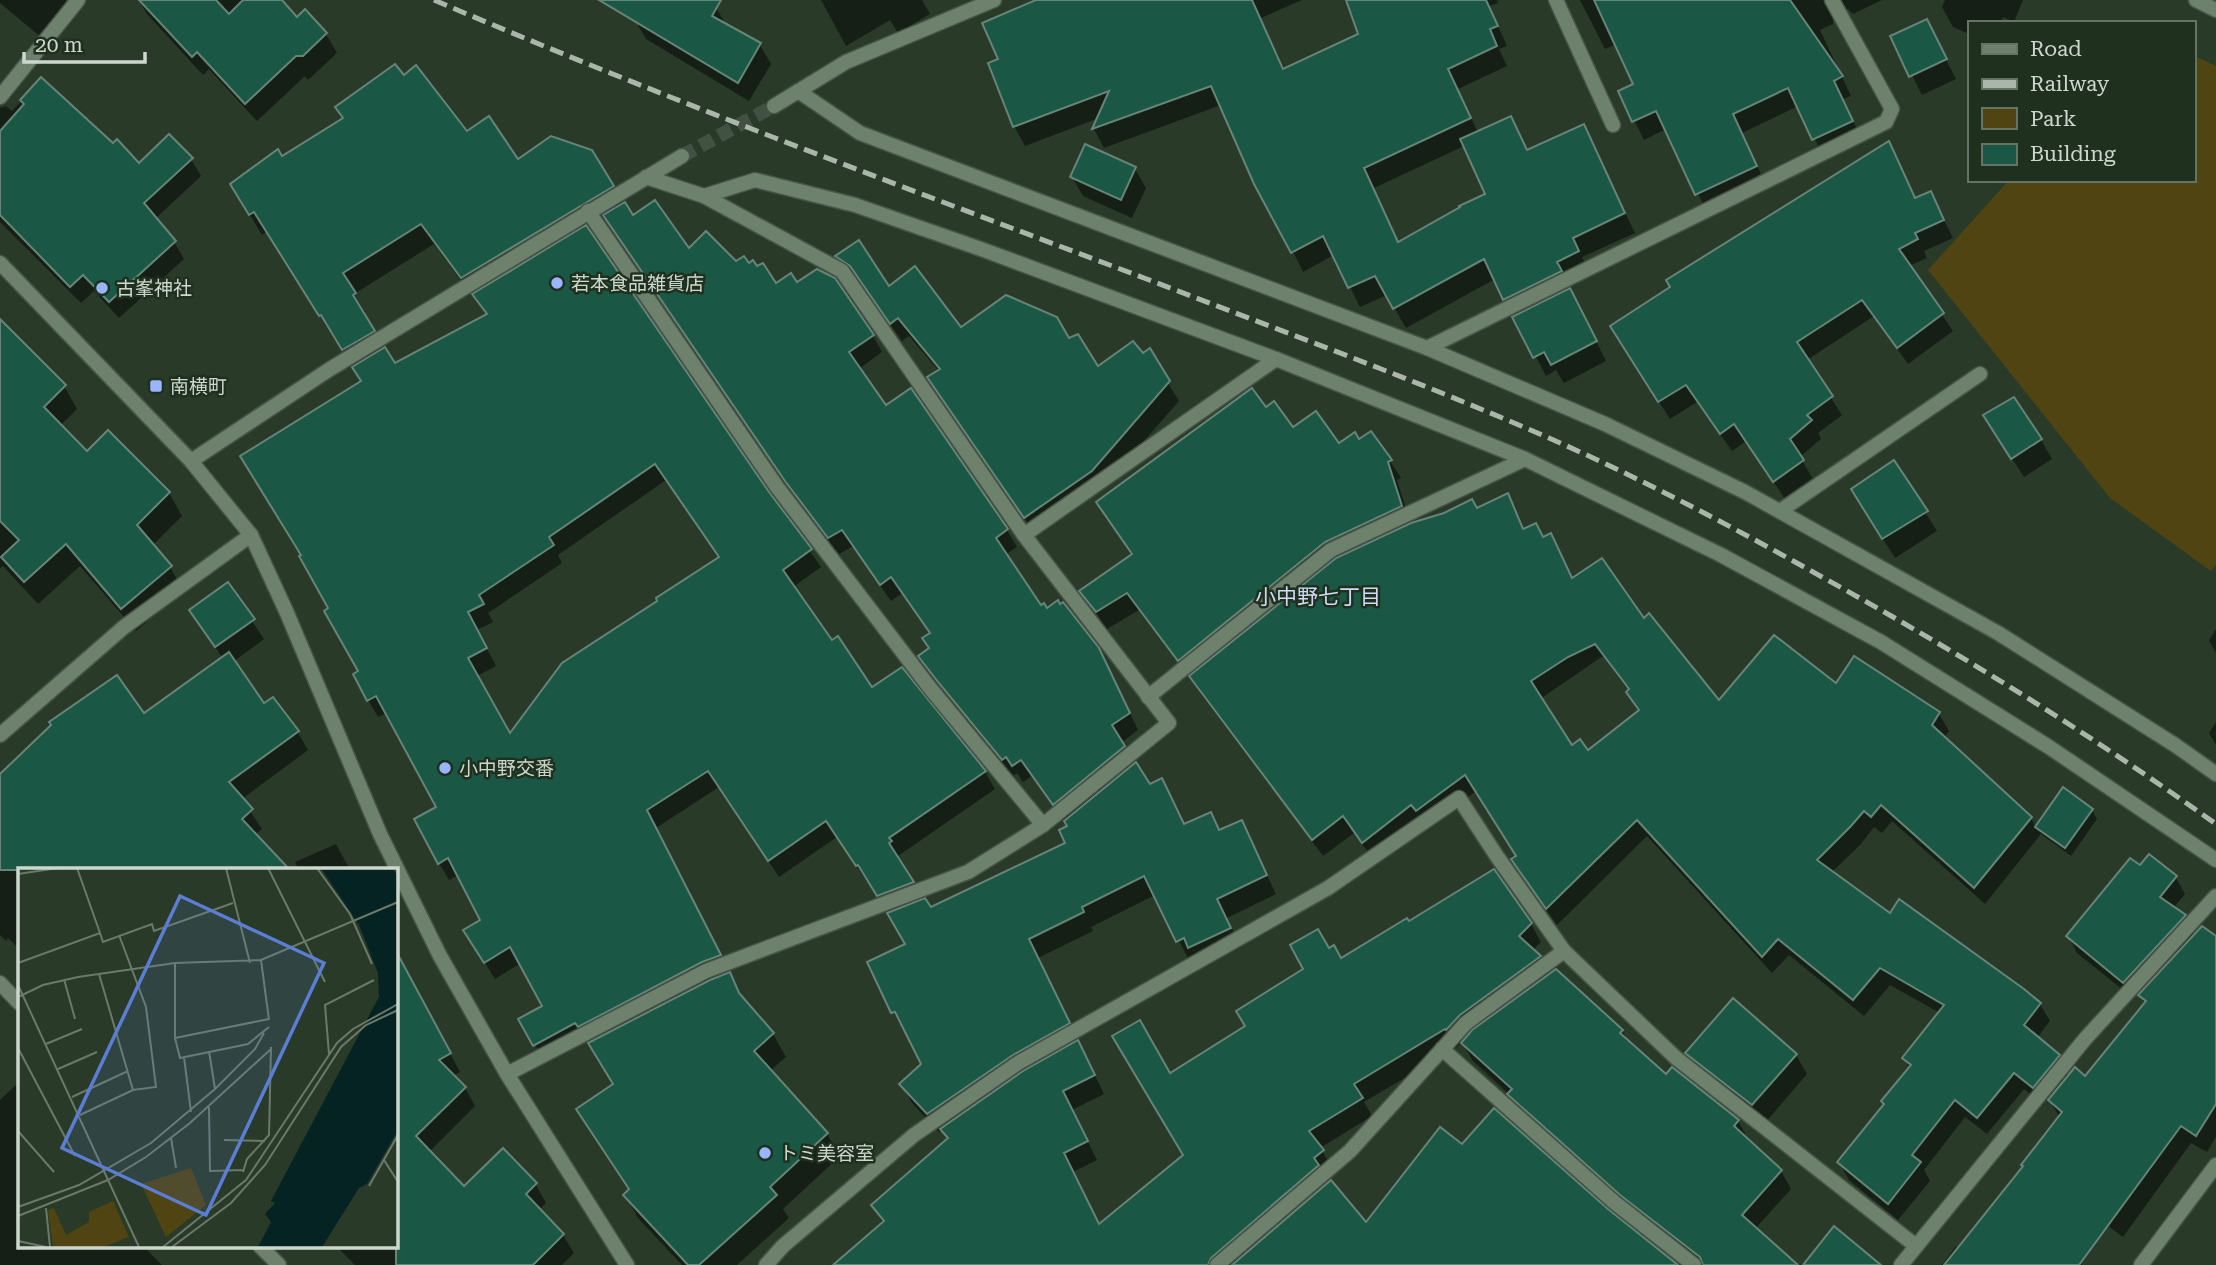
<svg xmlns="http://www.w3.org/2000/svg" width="2216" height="1265" viewBox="0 0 2216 1265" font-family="'Roboto Serif','Noto Sans JP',serif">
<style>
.green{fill:#504412}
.shadow{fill:#0007;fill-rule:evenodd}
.building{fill:#1b5745;stroke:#678478;stroke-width:2;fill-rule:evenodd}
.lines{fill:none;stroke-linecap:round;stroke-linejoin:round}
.minor-tunnel{stroke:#425242;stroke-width:14;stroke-dasharray:14 7;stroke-linecap:butt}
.minor-casing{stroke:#465446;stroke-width:17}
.tertiary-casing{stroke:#465446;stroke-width:17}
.minor{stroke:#6e816d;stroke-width:14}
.tertiary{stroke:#6e816d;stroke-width:14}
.rail{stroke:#aab6aa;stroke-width:5;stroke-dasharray:14 7;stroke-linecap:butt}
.poi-dot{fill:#98b5fd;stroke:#1f301f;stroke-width:2.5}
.labels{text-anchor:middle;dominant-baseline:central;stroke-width:5;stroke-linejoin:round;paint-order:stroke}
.poi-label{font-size:19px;fill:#cdd8cd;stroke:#1f301f;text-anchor:start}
.neighbourhood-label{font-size:21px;fill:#cfdbf6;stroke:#1f301f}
.inset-road{fill:none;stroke:#6b796b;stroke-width:2}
.view{fill:#5b7ed4;fill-opacity:0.15;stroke:#5b7ed4;stroke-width:3.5}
.inset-edge{fill:none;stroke:#cdd8cd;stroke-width:3.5}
</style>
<rect width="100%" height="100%" fill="#293a29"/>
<!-- green -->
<polygon class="green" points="2193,55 2216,66 2216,565 2211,571 2110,498 1928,270 2009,180 2193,180"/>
<!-- shadow -->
<g class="shadow">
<polygon points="0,0 66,0 73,13 48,43 0,3"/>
<polygon points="139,0 279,0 297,19 326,34 337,53 308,80 305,76 257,121 209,69 203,75 147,14"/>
<polygon points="645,0 703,0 716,8 727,26 760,45 771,64 749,101 646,39 635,20"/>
<polygon points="821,0 922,0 930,14 898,33 890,20 846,46"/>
<path d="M1048,0H1302L1261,18L1285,70L1360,35L1348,0H1497L1498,3L1489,6L1507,46L1499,49L1507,66L1458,89L1478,133L1510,118L1528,152L1583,126L1635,233L1582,257L1589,271L1566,282L1606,361L1564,383L1556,370L1546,376L1495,279L1406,328L1387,295L1360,307L1334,255L1303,272L1221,105L1104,148L1094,129L1099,118L1025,146L1014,126L1000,60ZM1464,146L1487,195L1399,243L1374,188Z"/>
<polygon points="1580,0 1882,0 1853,14 1848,9 1839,9 1833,15 1833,24 1820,30 1851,96 1843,99 1862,140 1824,157 1798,106 1742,133 1766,185 1707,212 1666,129 1644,140 1620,92 1635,85 1616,44 1605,49"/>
<polygon points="1945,0 2023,0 2014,22 2003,17 2001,23 1969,23 1969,34 1953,27 1942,7"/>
<polygon points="1926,21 1956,79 1922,95 1893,37"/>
<path d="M403,77L467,134L518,162L613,187L632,218L688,251L748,265L775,285H797L873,336L882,352L859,369L885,408L911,390L1007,530L1017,547L1005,555L1041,607L1108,667L1138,730L1121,743L1149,786L1185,826L1210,814L1220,832L1241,822L1276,894L1227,918L1241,947L1200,965L1189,960L1155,895L1091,927L1093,931L1038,958L1104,1094L1072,1110L1097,1160L1073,1172L1099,1226L1185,1155L1170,1075L1247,1026L1328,951L1341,961L1408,924H1531L1541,942L1533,950L1540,957L1551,975L1622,1031L1629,1043L1666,1077L1738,1121L1748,1139L1747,1140L1781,1171L1791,1189L1755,1229L1795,1265H1699L1632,1212L1519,1112L1509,1094L1473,1061L1462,1042L1457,1047L1364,1102L1372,1116L1320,1148L1333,1169L1324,1176L1328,1185L1366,1224L1462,1147L1607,1211L1676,1265H836L883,1224L873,1205L948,1140L942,1129L939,1132L912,1103L902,1084L923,1065L906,1030L904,1031L893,1012L907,945L869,881L867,882L837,837L779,877L719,787L656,828L744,1001L773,1034L786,1057L770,1071L827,1134L840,1156L783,1209L789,1218L737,1265H682L638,1218L625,1195L630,1191L578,1109L615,1085L587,1039L545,1063L521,1020L544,1007L521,963L495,979L476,948L483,920L459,875L449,880L439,863L438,808L387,713L378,717L368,700L361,671L303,556L363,382L268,231L262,235L244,205L282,158L344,120ZM606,218L797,499L839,554L853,546L891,601L902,593L931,634V649L920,657L930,673L1013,776L1017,773L1023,782L1032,776L1069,827L1067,844L930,909L923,901L898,861L900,859L898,856L995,789L985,772L902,669L872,690L832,642L793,587L821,567L587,230ZM434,244L474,298L476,297L488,316L395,366L363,316L366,314L354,294ZM666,480L720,559L510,736L477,676L496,666L477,630L493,622L488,613L562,563L558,555Z"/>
<polygon points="41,80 113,146 139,165 191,159 201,176 155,219 174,242 184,259 119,318 94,291 81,303 0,222 0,106 1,108 6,106 12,111"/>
<polygon points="1888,143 1916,200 1930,193 1953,238 1924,251 1927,258 1909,266 1953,331 1908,364 1874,316 1807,360 1842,415 1818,433 1821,439 1800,457 1813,479 1785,499 1746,441 1732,451 1697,402 1670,419 1622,344"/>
<polygon points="1135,169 1146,188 1132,218 1083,196 1072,177"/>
<polygon points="837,257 961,330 1068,340 1097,369 1142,356 1149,351 1179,401 1102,489 1036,535 940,396 929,378 939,371 909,336 902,341 862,284 848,275"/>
<polygon points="0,322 64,386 77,409 60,426 87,453 169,493 182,516 152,546 170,567 183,590 136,631 80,566 38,604 3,566 0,568"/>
<path d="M1265,409L1293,430L1339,446L1359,442L1390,461L1401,478L1397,480L1411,525L1476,510L1508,496L1525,531L1543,538L1550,535L1573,579L1643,621L1719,703L1837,686L1939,714L1949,731L1944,738L2031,818L2036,828L2092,810L2097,819L2071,856L2041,834L1985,904L1892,821L1882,833L1874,827L1861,844L1831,873L1890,916L2040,1004L2050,1021L2037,1038L2058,1056L2070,1076L2086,1079L2145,1004L2139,992L2133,998L2077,953L2068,936L2140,867L2176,878L2185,894L2173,908L2184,916L2195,935L2216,938V1137L2207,1152L2191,1143L2123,1237L2085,1209L2079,1259L2082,1265H1942L1956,1246L1959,1249L2025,1167L2060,1118L2048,1098L2043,1104L2024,1089L1987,1134L1965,1117L1924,1170L1930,1181L1898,1220L1849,1180L1839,1162L1885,1105L1910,1069L1904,1058L1940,1013L1890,985L1864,1016L1789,955L1772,973L1647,836L1557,925L1523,877L1513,860L1518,857L1476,791L1427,828L1373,859L1354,833L1323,856L1201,694L1191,676L1189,677L1139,610L1107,629L1081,591L1133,556ZM1322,534L1337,559L1335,562L1319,536ZM1603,656L1629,691L1628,693L1639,712L1588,752L1571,747L1540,699Z"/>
<polygon points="1997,435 2041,440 2052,459 2024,477"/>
<polygon points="1894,463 1937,531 1895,558 1864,509"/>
<polygon points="228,585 264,639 233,662 264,706 297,731 308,750 242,799 262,829 255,835 19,870 19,949 8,938 6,941 0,935 0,777 144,715 223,659 191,610"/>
<polygon points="2216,629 2216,653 2209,640"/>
<polygon points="2216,722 2216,745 2209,733"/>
<polygon points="336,844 350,870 299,870 295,862"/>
<polygon points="396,952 460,1072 453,1076 465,1088 475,1106 429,1152 464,1189 503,1151 536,1185 546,1203 539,1210 563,1235 574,1253 562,1265 355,1265 336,1246 396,1246"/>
<polygon points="1687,1053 1796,1055 1807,1074 1764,1124 1698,1072"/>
<polygon points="19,1082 19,1246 143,1246 162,1265 0,1265 0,1100"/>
</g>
<!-- building -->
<g class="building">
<polygon points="139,0 216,0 229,14 243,0 282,0 297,17 305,9 327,33 303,56 296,56 245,104 197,52 192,57"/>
<polygon points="599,0 721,0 712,16 761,43 738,83"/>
<polygon points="1036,0 1252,0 1283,69 1358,34 1346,0 1486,0 1498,26 1490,29 1497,46 1448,69 1471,118 1364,168 1398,242 1460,207 1459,206 1485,194 1460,139 1511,116 1527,150 1584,124 1625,213 1573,238 1579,251 1557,262 1562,271 1503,300 1484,259 1393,309 1375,276 1348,288 1323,236 1291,253 1254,184 1211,86 1092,129 1109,91 1013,127 988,63 998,59 982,23"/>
<polygon points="1594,0 1790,0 1843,76 1834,81 1853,121 1812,140 1788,88 1733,114 1757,166 1695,195 1656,111 1632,122 1618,91 1633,84"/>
<polygon points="1927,19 1947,59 1909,77 1890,36"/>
<polygon points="395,64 404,75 416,65 467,131 489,116 518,159 551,136 592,150 614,186 461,278 421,224 343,273 356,293 353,295 375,331 342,350 321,315 319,316 254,212 249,215 230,184 278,149 282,156 343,118 335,107"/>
<polygon points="41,77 113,143 117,139 139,163 169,134 193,158 144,203 176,241 109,302 83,275 70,287 0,215 0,131 24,104 20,100"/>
<polygon points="1889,141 1915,198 1931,191 1944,220 1915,233 1918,239 1899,249 1944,313 1897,348 1862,300 1797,342 1833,396 1807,415 1812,420 1790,439 1804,460 1773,482 1734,424 1720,434 1686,385 1658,402 1610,326 1670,287 1666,280"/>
<polygon points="1085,144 1136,167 1121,200 1070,177"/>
<polygon points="655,200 689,248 706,231 736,261 744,256 749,263 753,260 757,266 763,263 776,283 791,273 797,282 817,269 835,278 874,335 849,352 886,405 911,388 1008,529 996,538 1041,605 1044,603 1047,608 1058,600 1060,604 1063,602 1099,648 1130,713 1112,725 1125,746 1053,805 1021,760 1012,766 1006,757 1002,760 938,682 918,656 929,648 922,638 930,633 891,577 880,585 842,530 828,538 785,481 603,215 625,202 633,215"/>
<path d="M586,225L769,492L812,549L783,570L832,640L838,636L872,687L902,667L986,771L889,838L892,841L889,843L914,882L877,896L858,865L856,866L826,821L768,861L708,771L647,810L721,955L702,962L578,1027L575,1023L533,1046L518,1019L542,1006L510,947L484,963L463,930L480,920L448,858L438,864L414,819L436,807L376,696L367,701L353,674L358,671L324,611L328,608L299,556L301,555L240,456L361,381L352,367L385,347L395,363L487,314L472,294ZM655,464L719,557L656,598L657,601L562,663L510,733L468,658L487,648L468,612L484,604L479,595L554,545L549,537Z"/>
<polygon points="859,240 889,286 915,266 961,327 1006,295 1057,317 1069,338 1078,334 1098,366 1133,341 1143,353 1150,348 1170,381 1092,471 1024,518 927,377 940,369 898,318 890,324 850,266 835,256"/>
<polygon points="1570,288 1597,341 1551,365 1544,352 1533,358 1512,317"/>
<polygon points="0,319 66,385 44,407 87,451 108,430 170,492 137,525 172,566 121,609 66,544 24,582 1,557 19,540 0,521"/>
<polygon points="1252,388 1266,407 1274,401 1293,427 1316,411 1339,443 1355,432 1359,439 1371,431 1392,460 1388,462 1402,506 1325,542 1178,661 1127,593 1096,612 1079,591 1132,554 1096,502"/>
<polygon points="2014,397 2042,439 2011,459 1983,415"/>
<polygon points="1894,460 1928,511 1882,539 1851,489"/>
<path d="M1508,493L1523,529L1536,523L1543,537L1551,533L1572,578L1602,558L1644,618L1649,613L1719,700L1774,635L1836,683L1854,656L1940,712L1932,725L2032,817L1974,888L1881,805L1871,817L1864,811L1851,826L1817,860L1890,913L1899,899L2024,989L2041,1003L2024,1025L2060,1055L2033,1088L2014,1073L1977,1118L1955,1100L1912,1155L1921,1162L1888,1204L1837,1162L1884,1104L1881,1101L1911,1065L1902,1058L1944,1005L1880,968L1853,1000L1778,939L1762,957L1637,820L1546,909L1511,859L1516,856L1465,775L1416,811L1411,805L1362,843L1343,816L1312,840L1189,676L1336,558L1411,523L1444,513L1472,499L1477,508ZM1595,644L1629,689L1626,692L1639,710L1588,750L1580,739L1572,745L1531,681L1568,657Z"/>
<polygon points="228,582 255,619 215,647 189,610"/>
<polygon points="229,652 264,703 273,697 299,731 229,782 253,809 242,819 290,870 0,870 0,774 51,725 49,722 117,675 144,713"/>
<polygon points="1136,762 1150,784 1162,778 1184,824 1211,812 1219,830 1242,820 1267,875 1217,899 1231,928 1188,948 1184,938 1176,942 1144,876 1082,907 1084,912 1029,939 1070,1023 1013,1055 927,1114 899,1084 921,1064 895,1012 891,1013 867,962 905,944 887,913 925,898 931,907 1065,843 1059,830 1067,826 1064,821"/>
<polygon points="2063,787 2093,809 2065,848 2035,827"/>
<polygon points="2149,854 2177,876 2160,897 2186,915 2123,983 2066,936 2130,858 2140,865"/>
<polygon points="1494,869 1532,923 1519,936 1541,956 1460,1015 1446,1030 1445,1029 1354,1084 1363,1098 1309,1131 1324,1150 1314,1158 1319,1165 1211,1258 1208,1265 833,1265 884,1221 871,1205 948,1138 940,1129 1023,1071 1078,1040 1095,1075 1063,1091 1088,1141 1064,1153 1099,1224 1183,1155 1112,1036 1140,1020 1170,1073 1245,1026 1236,1011 1303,969 1290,945 1318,929 1329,948 1334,945 1341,958 1407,918 1409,921"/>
<polygon points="2202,926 2216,936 2216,1104 2196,1136 2181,1126 2079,1265 1944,1265 2023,1166 2021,1165 2062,1112 2048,1100 2075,1067 2085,1076 2146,1001 2138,995"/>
<polygon points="396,951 451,1053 439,1060 466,1087 416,1136 464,1186 503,1148 537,1183 526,1194 564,1234 533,1265 396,1265"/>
<polygon points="1556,969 1623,1030 1620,1033 1666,1074 1672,1067 1739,1120 1734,1126 1782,1170 1742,1215 1798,1265 1703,1265 1700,1257 1620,1195 1507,1094 1512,1089 1461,1043 1472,1030"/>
<polygon points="730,972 739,993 774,1033 754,1051 828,1133 770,1187 777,1195 699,1265 688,1265 623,1195 629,1189 576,1109 613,1084 588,1043 710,980"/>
<polygon points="1733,998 1797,1054 1752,1105 1685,1053"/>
<polygon points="1494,1108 1608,1209 1678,1265 1232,1265 1331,1180 1366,1222 1440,1127 1462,1144"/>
<polygon points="1834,1226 1881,1265 1803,1265"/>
</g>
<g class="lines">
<!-- minor-tunnel -->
<polyline class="minor-tunnel" points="682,156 774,106"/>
<!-- minor casing -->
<g class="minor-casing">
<g id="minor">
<polyline points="1556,0 1613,125"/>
<polyline points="798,91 860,133 1427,348 1605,424 1745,492 1998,633 2175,745 2216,774"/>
<polyline points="0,97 78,0"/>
<polyline points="774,106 846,62 994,0"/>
<polyline points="646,177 704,196 842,271 1024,535 1169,723 1043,825"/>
<polyline points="704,196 755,180 855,205 981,249 1276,359 1525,459 1721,555 1881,642 2049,747 2216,860"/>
<polyline points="1427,348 1886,122 1892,109 1832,0"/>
<polyline points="191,461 330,369 682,156"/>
<polyline points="1780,511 1980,374"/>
<polyline points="1024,535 1276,359"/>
<polyline points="1148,697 1331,550 1525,459"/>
<polyline points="0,735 124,627 251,535"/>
<polyline points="0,983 19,1003"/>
<polyline points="1442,1049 1614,1202 1694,1265"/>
<polyline points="507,1074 706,971 968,872 1043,825 930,688 777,487 588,211"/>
<polyline points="260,1246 279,1265"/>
<polyline points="766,1265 783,1246 914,1135 1018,1063 1328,888 1459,798 1496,855 1564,951 1676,1058 1916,1246"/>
<polyline points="1217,1265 1350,1151 1466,1023 1564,951"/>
<polyline points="1901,1265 2085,1039 2216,896"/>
<polyline points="2141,1265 2216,1165"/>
</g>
</g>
<!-- tertiary casing -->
<g class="tertiary-casing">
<g id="tertiary">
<polyline points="2196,0 2216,10"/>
<polyline points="0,263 191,461 251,535 287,613 380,834 440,956 507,1074 627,1265"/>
</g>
</g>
<!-- minor -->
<use href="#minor" class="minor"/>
<!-- tertiary -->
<use href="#tertiary" class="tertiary"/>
<!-- rail -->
<path class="rail" d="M434,0C668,100 906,188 1144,278C1279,330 1416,380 1549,438C1642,479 1733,527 1822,577C1958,652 2090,734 2216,824"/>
</g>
<!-- markers -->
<g class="poi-dot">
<circle cx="557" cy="283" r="7"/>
<circle cx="102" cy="288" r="7"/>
<rect x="149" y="379" width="14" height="14" rx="3.5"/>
<circle cx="445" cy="768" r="7"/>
<circle cx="765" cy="1153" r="7"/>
</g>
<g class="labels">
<!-- poi labels -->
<g class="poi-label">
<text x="571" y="283">若本食品雑貨店</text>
<text x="116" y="288">古峯神社</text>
<text x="170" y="386">南横町</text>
<text x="459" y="768">小中野交番</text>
<text x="779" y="1153">トミ美容室</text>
</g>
<!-- neighbourhood labels -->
<g class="neighbourhood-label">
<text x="1318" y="597">小中野七丁目</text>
</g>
</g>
<!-- overview -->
<g transform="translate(18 868)">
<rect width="380" height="380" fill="#293a29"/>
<path d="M173,300L188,337L148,369L123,316ZM95,333L111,369L86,379H35L30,342L36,340L48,367L71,354V344Z" fill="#504412"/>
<path d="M303,0H374L380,9V262L349,316L341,320L304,379H240L253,354L247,346L257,335L253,333L361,129L360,105L341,57Z" fill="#062323"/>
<path class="inset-road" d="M59,0L82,65M208,0L232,95M250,0L307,114M299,0L332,46L354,96M0,6L40,0M243,92L251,152M0,95L82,65L85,74L134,56L136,63L215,35M157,95V170L251,151M81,106L115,222M46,111L57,151M0,117L121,379M0,129L25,117L60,109L157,95L243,92L380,34M157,170L162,190L230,176L251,159M28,176L64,161M0,180L57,288M191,183L197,221M311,186L307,137L356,112M166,189L173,244M40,201L79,184M54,229L110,203M191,239L192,303L225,302M62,247L115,222L138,219L128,139L101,67M0,263L36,304M153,270L158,300M206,272L247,273M366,292L380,314M225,304L229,291L251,267L253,179M351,318L380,267M0,339L61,317L133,275L197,221L237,181L246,165M28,340L32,379M0,348L90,312L128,289L172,255L253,181M0,373L28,379M145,379L228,312L319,175L335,161L380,136M154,379L213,335L247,297L323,179L348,157L380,142"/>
<path class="view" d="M162,28L306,95L188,347L44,280Z"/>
<rect width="380" height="380" class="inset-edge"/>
</g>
<!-- legend -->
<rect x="1968" y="21" width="228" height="161" fill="#1f301f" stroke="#657365" stroke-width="2"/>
<rect x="1982" y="44" width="35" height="10" fill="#6e816d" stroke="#657365" stroke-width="2"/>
<text x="2030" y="56" font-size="21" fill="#cdd8cd">Road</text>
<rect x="1982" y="79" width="35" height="10" fill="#aab6aa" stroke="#657365" stroke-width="2"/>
<text x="2030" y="91" font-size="21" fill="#cdd8cd">Railway</text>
<rect x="1982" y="108" width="35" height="21" fill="#504412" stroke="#657365" stroke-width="2"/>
<text x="2030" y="126" font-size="21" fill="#cdd8cd">Park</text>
<rect x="1982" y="144" width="35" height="21" fill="#1b5745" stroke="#657365" stroke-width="2"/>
<text x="2030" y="161" font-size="21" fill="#cdd8cd">Building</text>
<!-- scale -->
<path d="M24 52v10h121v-10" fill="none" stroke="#cdd8cd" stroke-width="3.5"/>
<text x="35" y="52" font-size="21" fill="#cdd8cd" stroke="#1f301f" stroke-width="5" paint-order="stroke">20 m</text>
</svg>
